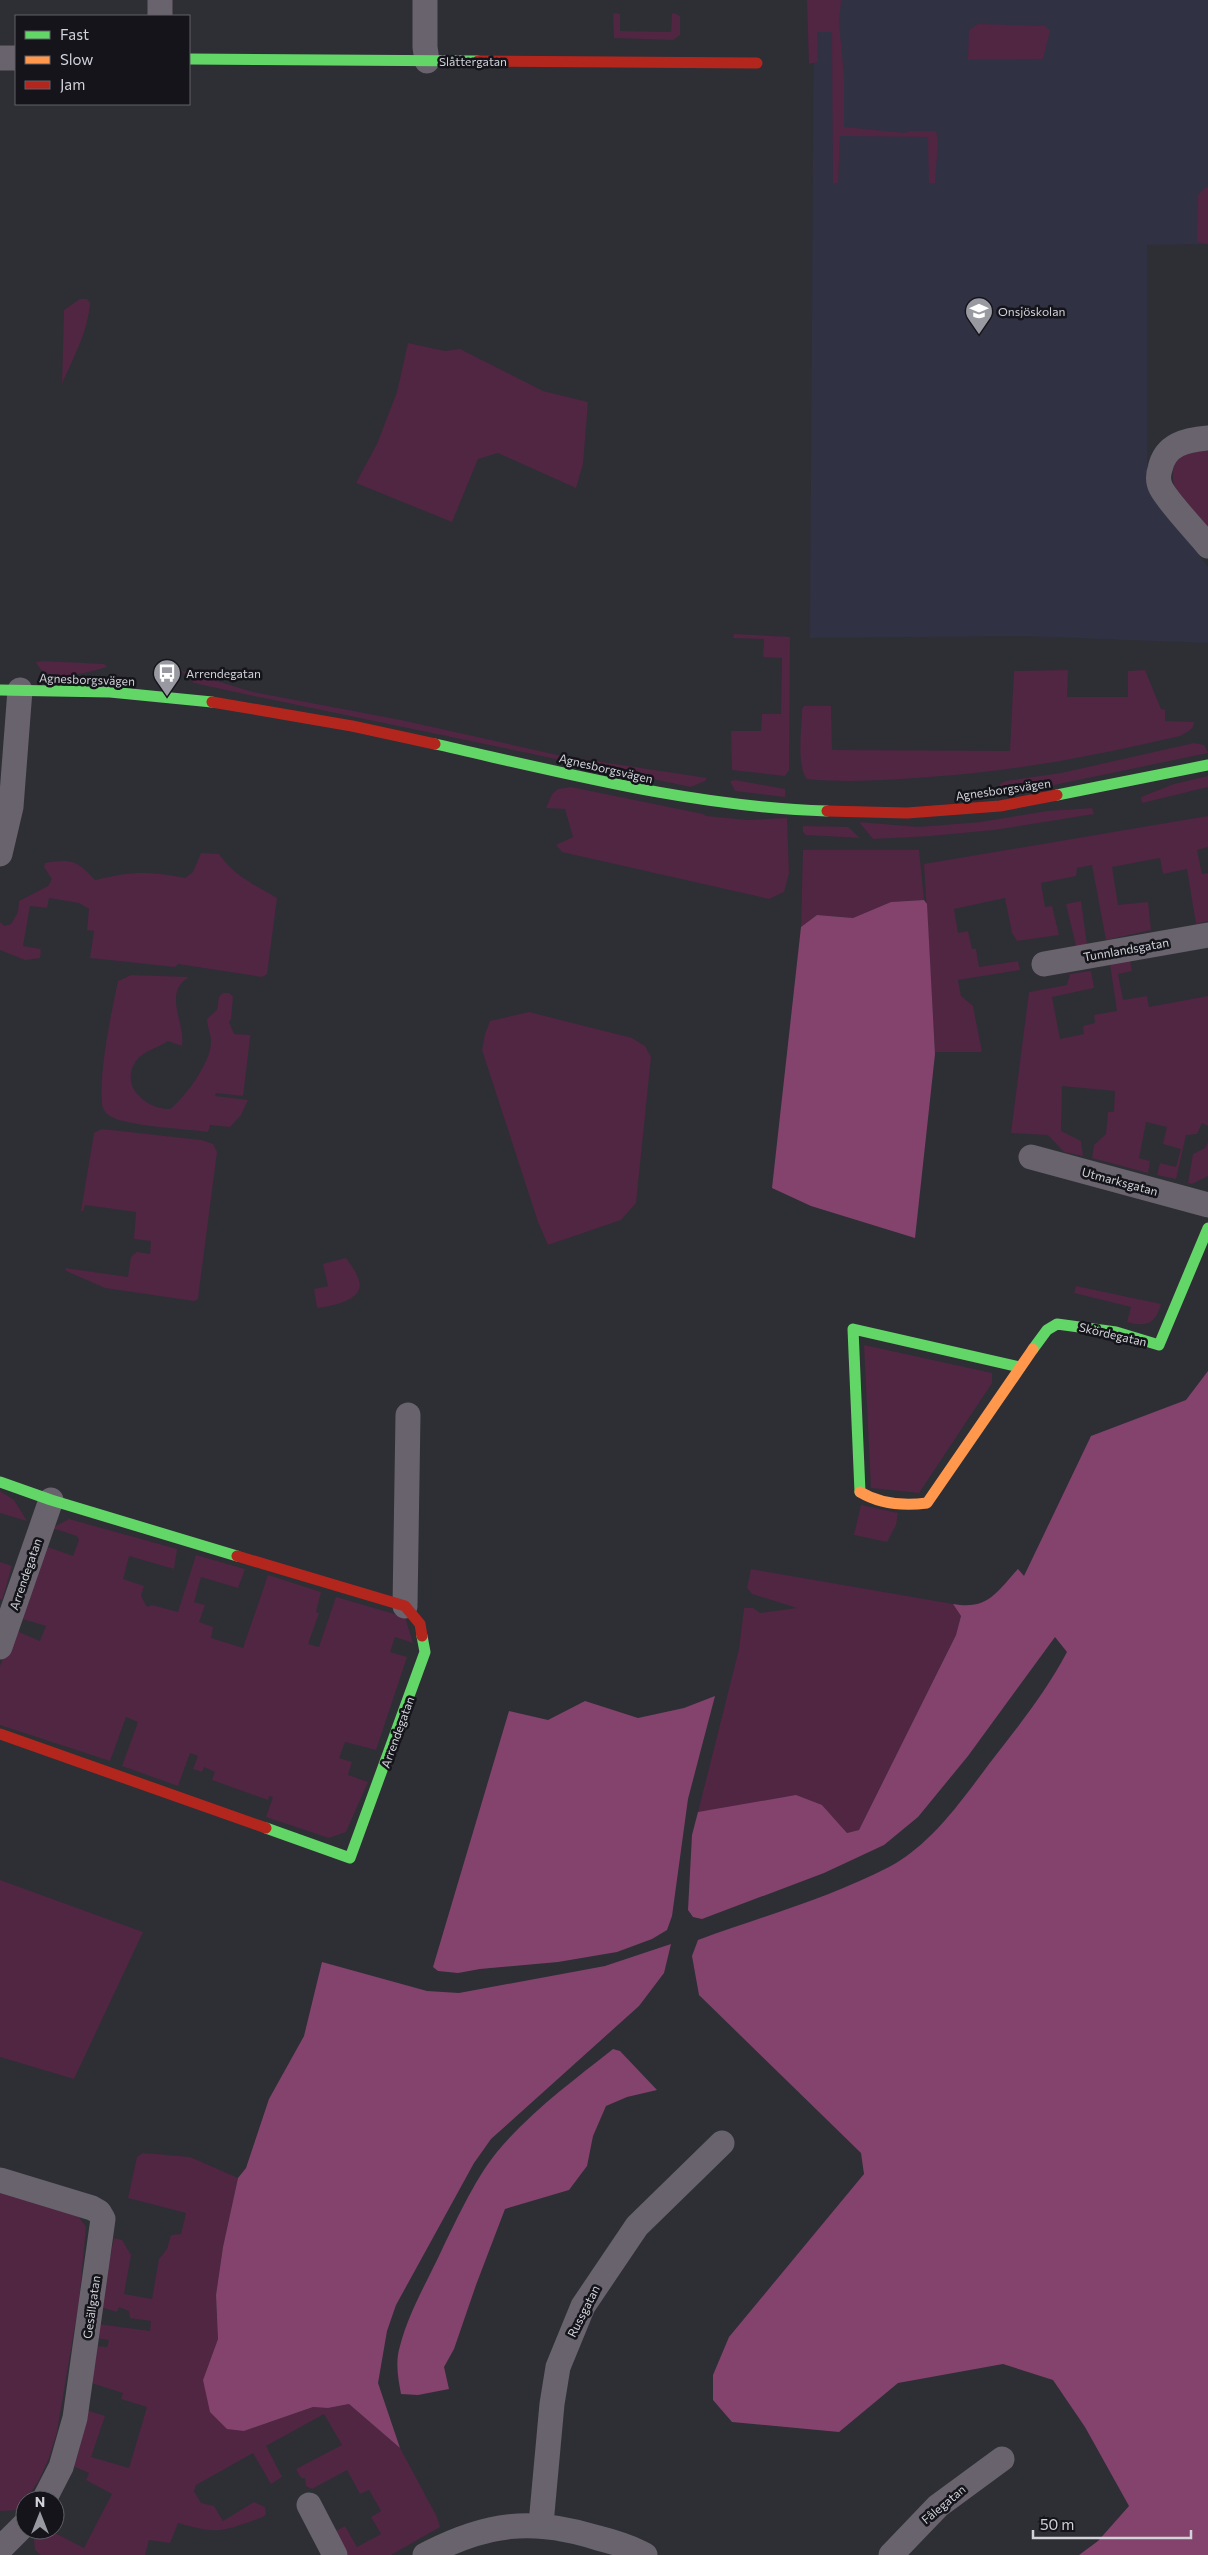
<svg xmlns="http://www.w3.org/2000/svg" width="1208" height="2555" viewBox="0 0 1208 2555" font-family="Commissioner,sans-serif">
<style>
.built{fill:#313144}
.green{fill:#502642}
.forest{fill:#83436d}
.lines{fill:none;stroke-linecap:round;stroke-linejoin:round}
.street{stroke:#68636c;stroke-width:25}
.fast{stroke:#63d668;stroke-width:11}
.slow{stroke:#ff974d;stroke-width:11}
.jam{stroke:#b3261e;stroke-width:11}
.labels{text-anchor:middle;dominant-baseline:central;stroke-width:5;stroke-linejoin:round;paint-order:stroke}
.street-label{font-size:12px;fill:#d2d2db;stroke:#14141a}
.poi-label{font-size:12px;fill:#d2d2db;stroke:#14141a;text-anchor:start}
</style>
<rect width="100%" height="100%" fill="#2e2e35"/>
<!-- built -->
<polygon class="built" points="814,0 1208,0 1208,244 1147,245 1147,464 1152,493 1208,567 1208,643 1023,636 810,638"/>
<!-- green -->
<g class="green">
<polygon points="807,0 841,0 839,23 844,76 844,127 904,133 909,131 936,131 938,141 935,183 929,183 928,137 840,136 838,183 833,184 832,32 817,32 818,62 809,64"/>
<polygon points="616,13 620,14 620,31 671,32 672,14 674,13 680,16 680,35 673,40 614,38 613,14"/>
<polygon points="978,24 1045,26 1050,31 1043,59 968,60 969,30"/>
<polygon points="1206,187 1208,187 1208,244 1197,242 1198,195"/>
<path d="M80,299H87L90,303C88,332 73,358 62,384L64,310Z"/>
<polygon points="408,343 445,351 460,349 543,391 588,402 583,464 576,488 498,453 478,459 452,522 356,483 377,444 397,392"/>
<path d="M1208,449V532C1191,510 1158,484 1180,456Z"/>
<polygon points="734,634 790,637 789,770 785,776 732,770 731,731 761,731 762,714 781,714 782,658 763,657 764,639 733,638"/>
<path d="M42,661L104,664L107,667C88,672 45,686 36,662Z"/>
<polygon points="180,670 253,692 401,720 562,756 707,778 705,781 691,787 244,694 194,683"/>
<path d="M1068,670L1067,697H1128V671L1145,670L1161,709L1165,710V721L1194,722C1194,730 1186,732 1180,736C1094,756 1017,771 929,777C888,780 848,783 807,779C796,766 802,726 802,709L804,706H831L832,750L1010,751L1014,671Z"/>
<polygon points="1194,743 1204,745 1208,753 1030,790 999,788 1000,784 1005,781 1061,773"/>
<polygon points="1208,776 1208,787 1142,803 1141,797 1174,784"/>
<polygon points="735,780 785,789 785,797 735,791 730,781"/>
<polygon points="571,787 703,814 706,816 748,820 787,818 789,873 784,892 769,899 562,852 556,845 573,837 565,809 546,808 552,794 558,789"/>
<polygon points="1092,808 1094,814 994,830 931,836 873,839 859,822 918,827 981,822 1047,811"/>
<polygon points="1208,816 1208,847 1197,850 1202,874 1208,873 1208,921 1196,924 1187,869 1163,874 1160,858 1112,867 1118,905 1148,902 1151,930 1106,940 1092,865 1077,868 1076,876 1041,883 1045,907 1052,906 1059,935 1017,941 1012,933 1005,898 954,909 958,933 968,931 972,949 976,949 979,967 1018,961 1020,970 958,980 961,996 973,1006 982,1052 935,1052 924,864"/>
<polygon points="803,826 848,827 860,838 806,835 803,832"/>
<polygon points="803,850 919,850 924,900 891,902 853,918 817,915 801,927"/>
<path d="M201,853L219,854C234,876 255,885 277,898L267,974L262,977L178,964L175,967L90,958L94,931L87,930L89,909L79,903L49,898L47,908L30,906L23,946L41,949L40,958L25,960L0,950V922L4,926L11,924L18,912L19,901L48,886L52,879L44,867L45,863C72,859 76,860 95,880C132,871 149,871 185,878L193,872Z"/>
<polygon points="1081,901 1087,945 1076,946 1066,904"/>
<polygon points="1130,961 1132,971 1118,974 1123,1000 1147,996 1149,1007 1208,996 1208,1126 1202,1123 1197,1134 1186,1135 1176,1179 1157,1175 1160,1163 1176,1167 1181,1149 1163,1144 1167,1127 1146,1122 1139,1158 1150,1161 1148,1173 1092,1158 1094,1145 1106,1134 1108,1112 1114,1112 1115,1091 1062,1086 1061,1131 1081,1141 1083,1156 1064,1152 1048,1135 1011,1133 1029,992 1067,985 1070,974 1091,971 1094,988 1052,997 1060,1039 1084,1034 1083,1026 1095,1023 1094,1015 1117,1011 1110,964"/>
<path d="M131,975L189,977C162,993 186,1024 182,1046L168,1041C158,1048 143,1051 136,1061C119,1086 146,1109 170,1109C185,1098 211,1062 211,1042C211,1034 207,1027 207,1019L217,1010L219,997L223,993H229L233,997L231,1019L229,1022L234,1034L250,1035L252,1022L243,1096L216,1093L215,1096L248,1100L241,1115L230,1127L210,1125L208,1132C188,1129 124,1126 110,1116C105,1113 102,1108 102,1103C99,1071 111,1014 118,981Z"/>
<polygon points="529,1012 632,1038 645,1046 651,1057 636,1203 621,1220 548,1245 538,1222 482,1050 485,1034 490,1021"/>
<polygon points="102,1129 201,1140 213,1144 217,1152 199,1290 198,1299 194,1301 105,1288 66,1271 65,1268 128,1277 131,1257 137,1252 150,1254 151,1241 134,1239 136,1212 85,1205 83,1211 81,1211 94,1133"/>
<polygon points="1208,1142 1208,1176 1192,1184 1188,1183 1193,1154 1205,1148"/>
<path d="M346,1258C350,1264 356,1271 358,1278C368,1300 332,1306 317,1308L314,1289L328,1286L323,1264Z"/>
<path d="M1076,1286L1161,1304C1155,1325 1146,1327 1127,1322L1131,1307L1074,1293Z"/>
<polygon points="864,1345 992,1373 992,1383 919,1493 871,1488"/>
<polygon points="0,1491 14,1500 27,1521 0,1513"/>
<polygon points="861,1505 898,1513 896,1525 887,1542 854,1535"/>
<polygon points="69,1519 177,1549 174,1569 129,1556 123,1579 144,1586 141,1596 147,1607 152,1605 178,1612 196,1555 245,1569 238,1588 201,1577 194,1602 205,1605 199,1622 213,1627 211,1638 243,1648 268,1575 321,1592 316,1612 319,1613 308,1644 319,1647 336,1597 405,1617 413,1643 395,1637 390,1652 407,1657 376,1750 345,1742 339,1758 352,1762 348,1775 368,1782 346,1832 329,1838 266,1817 273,1797 269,1796 268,1800 212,1780 215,1772 204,1767 202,1772 193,1769 198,1756 190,1753 178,1786 122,1766 138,1722 126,1717 110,1761 0,1725 0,1666 14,1630 40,1641 46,1626 19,1618 45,1546 73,1556 79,1540 77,1536 52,1528"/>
<polygon points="0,1562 12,1566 2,1600 0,1599"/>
<polygon points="751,1569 953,1604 961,1616 956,1635 859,1830 847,1833 822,1805 698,1812 739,1649 744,1608 753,1608 760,1613 797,1608 752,1594 747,1588"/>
<polygon points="0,1880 143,1932 74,2079 0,2057"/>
<path d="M143,2153L190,2157L238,2178L223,2247L216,2295L218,2339L203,2380L244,2431L313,2407L328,2408L349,2404L400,2448L437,2517L440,2527L391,2555H343L332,2533L345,2526L357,2547L381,2534L371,2517L381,2511L369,2490L360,2494L347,2470L312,2489L306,2486L305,2478H301L296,2469L342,2445L324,2414L266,2446L282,2477L271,2484L253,2453L196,2485L194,2491L201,2503L214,2506L223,2521L254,2502L265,2507L266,2514L263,2517C222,2531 221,2535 178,2523L170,2543L149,2540L145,2555H41L35,2550L33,2530H55V2508L64,2514L55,2533L84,2548L112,2494L86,2480L89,2473L73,2466L86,2410L105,2416L91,2457L129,2468L147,2407L121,2399L123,2393L88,2382L94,2346L107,2347L109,2340L96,2338L98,2324L150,2331L151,2321L130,2318L129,2311L119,2307L117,2312L100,2307L114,2238L122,2240L131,2255L124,2294L152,2299L159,2259L167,2249L171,2235L181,2234L186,2213L128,2198L137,2157Z"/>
<polygon points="0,2191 76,2213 86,2227 79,2301 57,2432 49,2458 39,2480 19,2510 0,2511"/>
</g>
<!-- forest -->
<g class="forest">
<polygon points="924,900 927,904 935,1054 915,1238 811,1206 772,1188 801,927 817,915 853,918 891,902"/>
<path d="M1208,1371V2555H1079L1098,2541L1129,2506L1085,2427L1053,2380L1003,2364L898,2383L839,2432L732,2422L713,2400V2375L729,2337L864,2174L861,2153L699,1995L692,1956L698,1940C761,1917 829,1898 889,1867C931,1845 962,1800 989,1764C1017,1728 1046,1692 1067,1652L1055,1637L968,1756L918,1817L884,1845L824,1873L702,1919L693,1917L688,1910L692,1835L698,1812L796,1795L822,1805L847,1833L859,1830L956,1635L961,1616L953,1604C988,1610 996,1593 1018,1569L1024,1576L1091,1436L1186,1400Z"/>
<polygon points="715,1696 688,1799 672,1916 667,1930 652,1939 617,1952 558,1962 480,1969 458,1973 438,1971 433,1967 509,1711 548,1720 585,1701 638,1718 684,1708"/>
<polygon points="671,1944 664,1973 639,2006 491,2139 474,2163 396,2305 387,2331 378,2383 400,2448 349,2404 328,2408 313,2407 244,2431 227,2429 210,2412 203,2380 218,2339 216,2295 223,2247 238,2178 246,2168 269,2099 304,2036 322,1962 427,1991 459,1993 605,1966"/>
<path d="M613,2049L620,2051L657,2090L627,2097L606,2106L593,2136L587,2166L569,2190L505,2209L476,2285L454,2349L444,2367L449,2389L418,2395L401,2394C398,2378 395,2362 400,2346C408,2315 424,2287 438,2258C454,2225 474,2180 497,2152C530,2112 573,2081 613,2049Z"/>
</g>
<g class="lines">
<!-- street -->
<g class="street">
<polyline points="425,0 425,47 427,61"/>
<polyline points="160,16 160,0"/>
<polyline points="0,58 16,58"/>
<path d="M1208,438C1186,440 1165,444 1160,469C1158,475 1158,482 1161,488C1168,502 1197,532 1208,546"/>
<polyline points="0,854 11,807 20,690"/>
<polyline points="1044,964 1208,935"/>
<polyline points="1031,1157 1208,1205"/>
<polyline points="405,1606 408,1415"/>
<polyline points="0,1647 51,1500"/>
<polyline points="0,2180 92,2208 99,2212 103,2219 75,2418 61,2467 44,2500"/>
<polyline points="309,2505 335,2555"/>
<polyline points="541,2524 552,2404 558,2367 583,2306 637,2226 722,2143"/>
<polyline points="0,2549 25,2524"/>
<path d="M425,2555C486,2523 532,2517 598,2538C614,2542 630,2547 645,2555"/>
<polyline points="891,2555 938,2506 1002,2459"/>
</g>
<!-- fast -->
<g class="fast">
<polyline points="189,59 478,61"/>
<polyline points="0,690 110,692 212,702"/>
<path d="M435,744C565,773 694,807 827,811"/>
<polyline points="1057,795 1208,765"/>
<polyline points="1033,1349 1047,1330 1057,1324 1116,1332 1159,1345 1208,1228"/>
<polyline points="0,1482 51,1500 237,1556"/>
<polyline points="860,1492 853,1329 1020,1367"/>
<polyline points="266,1828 350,1858 425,1652 422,1636"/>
</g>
<!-- slow -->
<path class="slow" d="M860,1492C880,1504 904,1506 927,1503L1033,1349"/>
<!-- jam -->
<g class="jam">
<polyline points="478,61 757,63"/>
<polyline points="212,702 352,726 435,744"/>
<polyline points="827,811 907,813 1000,806 1057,795"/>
<polyline points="237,1556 405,1606 420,1624 422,1636"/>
<polyline points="0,1734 266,1828"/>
</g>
</g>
<!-- icons -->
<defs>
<g id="school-pin" transform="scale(1.4375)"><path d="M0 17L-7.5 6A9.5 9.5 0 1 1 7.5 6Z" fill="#9999a1" stroke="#14141a"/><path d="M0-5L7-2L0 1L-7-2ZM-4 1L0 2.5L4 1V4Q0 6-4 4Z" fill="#fff"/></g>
<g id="bus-pin" transform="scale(1.4375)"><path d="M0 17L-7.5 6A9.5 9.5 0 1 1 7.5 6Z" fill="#9999a1" stroke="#14141a"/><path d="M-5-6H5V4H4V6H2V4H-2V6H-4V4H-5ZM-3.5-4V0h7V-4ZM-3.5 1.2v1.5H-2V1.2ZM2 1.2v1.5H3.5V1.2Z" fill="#fff"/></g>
</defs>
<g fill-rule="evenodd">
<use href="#school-pin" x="979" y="311"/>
<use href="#bus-pin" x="167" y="673"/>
</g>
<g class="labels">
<!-- street labels -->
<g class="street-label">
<text x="473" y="61">Slåttergatan</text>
<text transform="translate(87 679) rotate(2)">Agnesborgsvägen</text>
<text transform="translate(606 768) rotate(13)">Agnesborgsvägen</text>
<text transform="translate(1003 789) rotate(-8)">Agnesborgsvägen</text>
<text transform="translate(1126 949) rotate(-10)">Tunnlandsgatan</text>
<text transform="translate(1120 1181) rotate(15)">Utmarksgatan</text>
<text transform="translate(1113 1334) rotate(13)">Skördegatan</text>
<text transform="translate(25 1574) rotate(-71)">Arrendegatan</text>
<text transform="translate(397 1732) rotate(-70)">Arrendegatan</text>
<text transform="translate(91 2307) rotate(-82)">Gesällgatan</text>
<text transform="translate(583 2311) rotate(-63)">Russgatan</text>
<text transform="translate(943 2504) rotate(-40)">Fålegatan</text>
</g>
<!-- poi labels -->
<g class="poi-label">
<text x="998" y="311">Onsjöskolan</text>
<text x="186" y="673">Arrendegatan</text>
</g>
</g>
<!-- legend -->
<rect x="15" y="15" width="175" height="90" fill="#14141a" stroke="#606067"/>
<rect x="25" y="31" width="25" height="8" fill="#63d668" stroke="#606067"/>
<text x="60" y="40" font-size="15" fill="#d2d2db">Fast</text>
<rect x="25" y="56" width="25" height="8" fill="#ff974d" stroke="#606067"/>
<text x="60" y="65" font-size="15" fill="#d2d2db">Slow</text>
<rect x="25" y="81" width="25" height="8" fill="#b3261e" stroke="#606067"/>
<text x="60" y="90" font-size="15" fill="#d2d2db">Jam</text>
<!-- north arrow -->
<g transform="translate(40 2515)"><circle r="24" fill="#14141a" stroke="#606067"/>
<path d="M0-4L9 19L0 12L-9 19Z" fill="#9999a1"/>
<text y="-8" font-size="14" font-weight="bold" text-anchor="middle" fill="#d2d2db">N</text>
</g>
<!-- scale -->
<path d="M1033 2530v8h158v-8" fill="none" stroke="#d2d2db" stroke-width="2.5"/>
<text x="1040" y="2530" font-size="15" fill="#d2d2db" stroke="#14141a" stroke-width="4" paint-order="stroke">50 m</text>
</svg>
